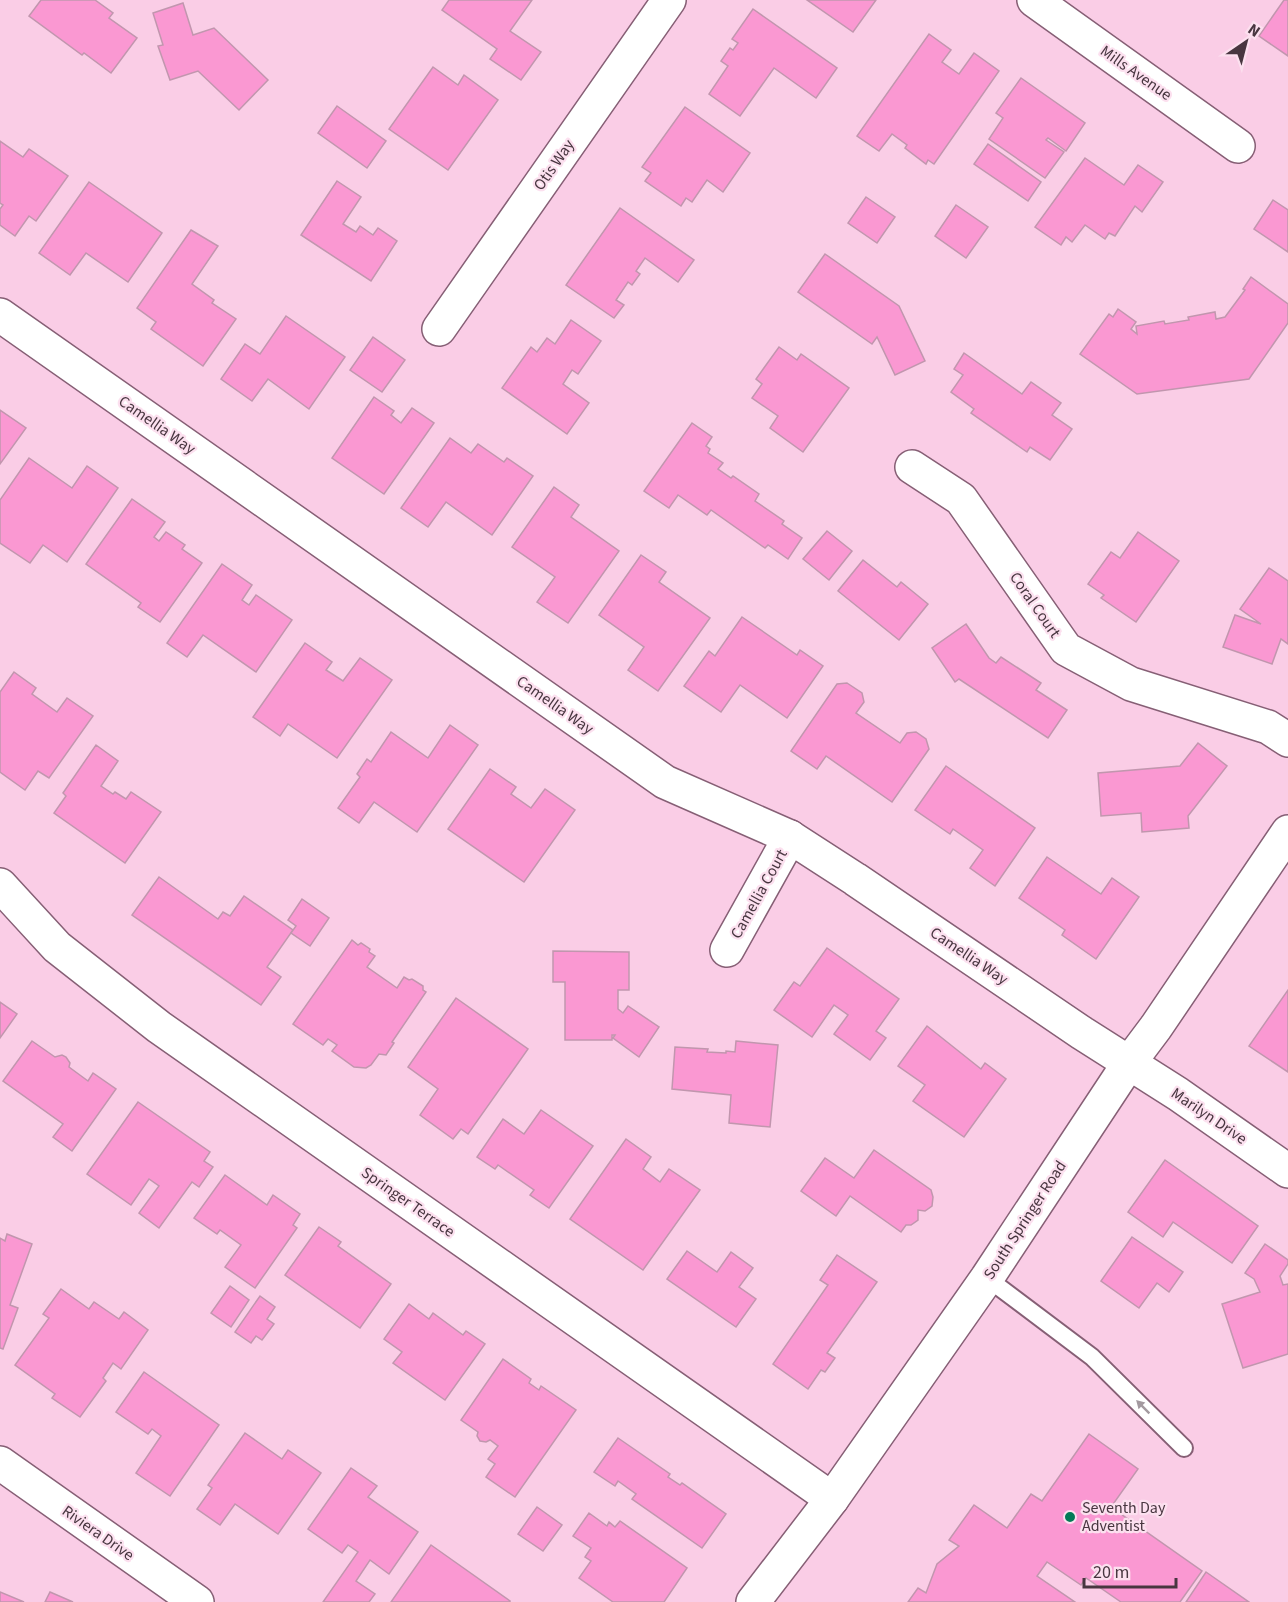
<svg xmlns="http://www.w3.org/2000/svg" width="1288" height="1602" viewBox="0 0 1288 1602" font-family="'Source Sans 3',sans-serif">
<style>
.building{fill:#fa98d2;stroke:#c196ae;stroke-width:1.5}
.lines{fill:none;stroke-linecap:round;stroke-linejoin:round}
.lane-casing{stroke:#865f75;stroke-width:20}
.street-casing{stroke:#865f75;stroke-width:36}
.secondary-casing{stroke:#865f75;stroke-width:36}
.lane{stroke:#fff;stroke-width:16}
.street{stroke:#fff;stroke-width:33}
.secondary{stroke:#fff;stroke-width:33}
.oneway{fill:#a49aa0}
.poi-dot{fill:#037a56;stroke:#fce0ef;stroke-width:2}
.labels{text-anchor:middle;dominant-baseline:central;stroke-width:4.5;stroke-linejoin:round;paint-order:stroke}
.street-label{font-size:16px;fill:#483640;stroke:#fce0ef}
.poi-label{font-size:16px;fill:#483640;stroke:#fce0ef;text-anchor:start}
</style>
<rect width="100%" height="100%" fill="#facde6"/>
<!-- building -->
<g class="building">
<polygon points="41,0 95,0 113,13 109,18 137,38 111,73 84,53 82,55 29,16"/>
<polygon points="449,0 532,0 510,31 541,52 521,80 490,59 497,49 442,10"/>
<polygon points="807,0 876,0 853,32"/>
<polygon points="1284,0 1288,0 1288,56 1259,36"/>
<polygon points="183,3 193,35 214,28 268,80 239,110 198,71 170,80 158,46 163,45 153,13"/>
<polygon points="753,9 837,68 816,98 774,68 740,116 709,94 728,66 721,61 730,48 733,50 738,43 732,39"/>
<polygon points="929,34 951,50 942,62 959,74 974,53 999,71 934,164 928,160 926,164 905,148 907,145 892,134 879,151 857,136"/>
<polygon points="433,67 458,85 464,75 498,100 448,170 389,129"/>
<polygon points="1021,78 1085,123 1066,151 1048,138 1046,140 1064,152 1045,178 989,139 1003,118 996,113"/>
<polygon points="337,106 386,141 367,168 318,133"/>
<polygon points="685,107 750,153 723,192 707,180 692,202 686,198 681,206 645,181 651,173 642,167"/>
<polygon points="0,141 23,157 29,149 68,176 36,221 29,216 15,236 0,225 0,209 3,205 0,203"/>
<polygon points="988,144 1041,182 1028,201 974,164"/>
<polygon points="1085,158 1124,185 1138,165 1163,182 1142,212 1135,206 1115,236 1109,233 1105,239 1085,225 1072,242 1066,237 1061,245 1035,227"/>
<polygon points="337,181 361,197 343,224 356,232 360,226 373,235 378,228 397,241 371,281 301,235"/>
<polygon points="89,182 162,233 128,282 86,253 70,275 39,253"/>
<polygon points="866,197 895,217 877,243 848,223"/>
<polygon points="1273,200 1288,210 1288,252 1254,229"/>
<polygon points="956,205 988,227 966,258 935,236"/>
<polygon points="620,208 694,260 678,282 645,258 636,271 640,274 632,285 628,282 616,300 624,305 614,318 566,285"/>
<polygon points="191,230 218,246 192,284 214,300 212,303 236,319 203,366 151,329 156,322 137,308"/>
<polygon points="825,254 899,306 925,361 895,375 877,337 872,344 798,292"/>
<polygon points="1251,277 1288,304 1288,323 1249,379 1137,394 1080,354 1109,314 1113,317 1118,309 1136,322 1131,329 1137,334 1136,326 1164,321 1165,324 1189,320 1188,317 1215,312 1216,319 1225,317 1245,290 1243,289"/>
<polygon points="286,316 345,357 309,409 268,379 252,401 221,379 245,344 260,354"/>
<polygon points="571,320 601,341 578,374 572,370 563,384 589,403 567,434 502,388 531,347 537,352 547,338 555,344"/>
<polygon points="373,337 405,360 382,392 350,370"/>
<polygon points="779,347 797,360 801,354 849,388 803,452 770,428 778,416 752,398 762,384 756,379"/>
<polygon points="964,353 1022,394 1031,382 1061,403 1052,415 1072,429 1050,460 1030,447 1027,452 971,413 974,409 951,392 963,375 954,369"/>
<polygon points="374,397 394,411 391,415 401,423 412,408 434,423 384,494 332,458"/>
<polygon points="0,410 26,428 0,464"/>
<polygon points="692,423 712,437 706,446 710,449 708,453 723,463 718,469 731,478 733,476 759,494 755,501 784,521 782,524 802,538 788,559 768,545 765,548 711,510 707,515 678,495 669,508 644,491"/>
<polygon points="450,438 471,453 478,444 504,462 507,458 533,476 492,535 446,502 428,527 401,508"/>
<polygon points="29,458 72,488 87,466 118,488 67,562 43,545 30,563 0,543 0,500"/>
<polygon points="554,487 579,505 571,517 619,551 568,623 537,602 555,577 512,547"/>
<polygon points="132,499 165,522 154,537 159,541 166,532 185,545 182,549 202,563 160,622 138,607 141,603 86,564"/>
<polygon points="827,531 852,551 829,580 803,559"/>
<polygon points="1138,532 1179,561 1136,622 1101,598 1104,595 1088,584 1111,552 1120,558"/>
<polygon points="641,555 666,572 659,582 710,618 658,691 628,670 644,647 599,615"/>
<polygon points="863,560 897,587 901,582 928,604 899,640 838,591"/>
<polygon points="222,564 252,585 242,600 249,605 256,595 292,620 256,672 203,635 187,657 167,643"/>
<polygon points="1269,568 1288,581 1288,644 1281,639 1272,664 1223,647 1235,615 1261,624 1240,609"/>
<polygon points="742,617 797,655 800,650 823,666 787,718 740,685 721,712 684,686 709,651 715,656"/>
<polygon points="966,624 989,658 996,663 1001,657 1041,683 1036,690 1067,710 1048,738 959,679 955,682 932,648"/>
<polygon points="305,643 332,662 326,670 343,681 360,658 392,680 337,758 288,724 280,736 253,717"/>
<polygon points="14,672 36,688 32,694 57,712 67,698 93,716 49,778 38,771 25,790 0,772 0,692"/>
<polygon points="847,683 862,693 864,702 856,713 900,743 907,733 916,732 926,739 929,749 892,802 826,756 817,769 791,751 837,684"/>
<polygon points="450,725 478,745 417,832 374,802 359,823 338,808 360,777 357,774 367,759 371,762 391,732 428,758"/>
<polygon points="1198,743 1227,766 1188,816 1189,828 1142,832 1141,813 1101,816 1098,773 1180,766"/>
<polygon points="96,745 118,761 101,786 113,794 115,792 126,799 131,792 161,812 125,863 54,813 66,796 63,793"/>
<polygon points="946,766 1035,828 995,886 970,868 983,850 953,829 950,834 915,810"/>
<polygon points="490,769 516,787 511,794 531,808 545,789 575,810 524,882 448,829"/>
<polygon points="1047,857 1101,894 1112,878 1139,897 1096,959 1062,935 1065,930 1019,898"/>
<polygon points="159,877 218,919 223,912 230,916 244,896 293,930 267,967 281,977 261,1005 132,915"/>
<polygon points="302,899 329,918 310,946 291,933 296,926 288,920"/>
<polygon points="352,940 358,945 361,943 370,949 369,952 375,956 367,967 397,988 404,977 409,980 412,979 423,986 423,990 426,992 392,1042 394,1043 386,1055 379,1054 371,1065 366,1068 354,1067 332,1051 337,1045 328,1039 323,1045 293,1024"/>
<polygon points="827,948 899,999 876,1031 886,1038 870,1060 834,1034 848,1015 834,1005 812,1037 774,1010 794,982 800,986"/>
<polygon points="553,951 629,952 629,990 618,990 618,1009 623,1013 628,1006 659,1027 639,1057 613,1038 615,1035 612,1035 612,1040 565,1040 565,982 553,982"/>
<polygon points="1288,990 1288,1072 1249,1046"/>
<polygon points="456,998 528,1049 468,1134 461,1129 453,1139 420,1115 438,1089 408,1067"/>
<polygon points="0,1002 17,1014 0,1038"/>
<polygon points="927,1026 981,1069 985,1063 1006,1079 964,1137 913,1101 925,1085 898,1066"/>
<polygon points="32,1041 55,1057 62,1055 66,1057 70,1063 69,1067 88,1081 93,1073 116,1089 72,1151 53,1137 63,1124 3,1081"/>
<polygon points="736,1041 778,1045 770,1127 729,1123 731,1095 672,1089 675,1047 708,1049 707,1052 726,1053 726,1051 735,1052"/>
<polygon points="138,1102 210,1152 204,1161 213,1167 199,1187 192,1182 159,1228 139,1213 159,1186 149,1179 131,1205 87,1174"/>
<polygon points="541,1110 593,1146 549,1208 530,1195 534,1190 498,1165 495,1169 477,1157 503,1119 524,1134"/>
<polygon points="626,1139 651,1157 643,1169 660,1182 669,1169 700,1190 643,1270 570,1219"/>
<polygon points="874,1150 931,1190 933,1197 932,1206 925,1211 918,1210 918,1220 911,1225 906,1225 901,1232 850,1196 836,1216 801,1191 825,1158 854,1178"/>
<polygon points="1165,1160 1258,1226 1232,1263 1173,1222 1163,1237 1128,1212"/>
<polygon points="225,1175 267,1205 273,1195 300,1214 293,1225 297,1228 255,1288 225,1267 241,1245 220,1230 217,1234 194,1218"/>
<polygon points="319,1227 341,1242 338,1246 391,1284 360,1328 285,1275"/>
<polygon points="7,1234 32,1244 10,1305 18,1308 3,1349 0,1348 0,1238 5,1241"/>
<polygon points="1132,1237 1183,1272 1169,1292 1157,1283 1139,1308 1101,1281"/>
<polygon points="1265,1244 1288,1260 1288,1264 1280,1276 1283,1285 1288,1284 1288,1354 1243,1368 1222,1304 1260,1292 1254,1279 1245,1273"/>
<polygon points="687,1251 717,1272 731,1252 753,1268 739,1287 756,1299 736,1327 667,1279"/>
<polygon points="837,1255 877,1282 827,1353 835,1358 825,1372 821,1370 808,1389 773,1364 828,1285 820,1280"/>
<polygon points="230,1286 249,1300 231,1327 211,1313"/>
<polygon points="61,1289 89,1309 94,1302 119,1319 124,1312 148,1330 121,1369 113,1363 103,1378 106,1381 80,1417 52,1398 55,1394 15,1365 49,1318 43,1314"/>
<polygon points="260,1296 275,1307 267,1319 274,1324 262,1340 256,1336 251,1343 235,1332"/>
<polygon points="409,1304 429,1319 433,1313 463,1335 466,1331 485,1344 445,1400 393,1363 402,1352 384,1339"/>
<polygon points="503,1359 531,1379 529,1383 539,1390 541,1386 576,1410 515,1497 486,1477 495,1464 488,1459 498,1446 490,1440 486,1442 480,1441 477,1436 478,1432 461,1420"/>
<polygon points="144,1372 219,1425 170,1496 136,1473 161,1436 152,1429 148,1434 116,1412"/>
<polygon points="245,1433 282,1459 288,1450 321,1473 278,1534 235,1504 220,1525 197,1509 212,1488 208,1485"/>
<polygon points="1089,1434 1138,1469 1111,1507 1202,1571 1180,1602 1121,1602 1086,1578 1081,1585 1047,1562 1037,1576 1075,1602 908,1602 918,1588 926,1593 937,1564 959,1546 949,1540 974,1505 1007,1528 1031,1494 1042,1501"/>
<polygon points="618,1438 670,1474 668,1477 680,1485 682,1483 726,1514 702,1548 632,1499 636,1494 618,1481 615,1486 594,1472"/>
<polygon points="351,1468 377,1486 368,1497 418,1532 389,1574 370,1560 356,1581 375,1594 369,1602 323,1602 358,1552 348,1545 342,1553 308,1529"/>
<polygon points="537,1507 562,1525 543,1551 518,1534"/>
<polygon points="589,1513 607,1526 609,1522 615,1527 620,1521 687,1568 664,1602 613,1602 579,1578 591,1561 585,1557 591,1548 573,1536"/>
<polygon points="431,1545 510,1601 510,1602 391,1602"/>
<polygon points="1206,1572 1249,1602 1186,1602"/>
<polygon points="0,1592 24,1602 0,1602"/>
<polygon points="50,1592 73,1602 45,1602"/>
</g>
<g class="lines">
<!-- lane casing -->
<g class="lane-casing">
<polyline id="lane" points="987,1278 1092,1357 1184,1448"/>
</g>
<!-- street casing -->
<g class="street-casing">
<g id="street">
<polyline points="1034,0 1238,146"/>
<polyline points="0,315 665,782 790,837 855,879 1082,1033 1178,1094 1288,1171"/>
<polyline points="439,329 669,0"/>
<polyline points="912,467 961,499 1066,649 1131,684 1268,727 1288,740"/>
<polyline points="0,885 57,947 159,1027 832,1499"/>
<polyline points="727,950 790,837"/>
<polyline points="0,1463 197,1602"/>
</g>
</g>
<!-- secondary casing -->
<g class="secondary-casing">
<polyline id="secondary" points="753,1602 832,1499 987,1278 1129,1063 1156,1027 1288,832"/>
</g>
<!-- lane -->
<use href="#lane" class="lane"/>
<!-- street -->
<use href="#street" class="street"/>
<!-- secondary -->
<use href="#secondary" class="secondary"/>
</g>
<!-- one-way arrows -->
<defs><path id="oneway-solid" d="M-6-.8H1V-3.2L6.5 0L1 3.2V.8H-6Z" transform="scale(1.5)"/></defs>
<use class="oneway" href="#oneway-solid" transform="translate(1143 1407) rotate(-135)"/>
<!-- markers -->
<circle class="poi-dot" cx="1070" cy="1517" r="6"/>
<g class="labels">
<!-- street labels -->
<g class="street-label">
<text transform="translate(1136 73) rotate(35)">Mills Avenue</text>
<text transform="translate(554 165) rotate(-55)">Otis Way</text>
<text transform="translate(157 425) rotate(35)">Camellia Way</text>
<text transform="translate(1035 605) rotate(55)">Coral Court</text>
<text transform="translate(555 705) rotate(35)">Camellia Way</text>
<text transform="translate(759 894) rotate(-61)">Camellia Court</text>
<text transform="translate(969 956) rotate(34)">Camellia Way</text>
<text transform="translate(1209 1116) rotate(34)">Marilyn Drive</text>
<text transform="translate(408 1202) rotate(35)">Springer Terrace</text>
<text transform="translate(1025 1220) rotate(-57)">South Springer Road</text>
<text transform="translate(98 1533) rotate(35)">Riviera Drive</text>
</g>
<!-- poi labels -->
<g class="poi-label">
<text x="1082" y="1508">Seventh Day<tspan x="1082" dy="18">Adventist</tspan></text>
</g>
</g>
<!-- north arrow -->
<g transform="translate(1246 42) rotate(35)" stroke="#fce0ef" stroke-width="4.5" paint-order="stroke">
<path d="M0-4.5L10 22L0 15L-10 22Z" fill="#483640"/>
<text y="-9" font-size="16" font-weight="bold" text-anchor="middle" fill="#483640">N</text>
</g>
<!-- scale -->
<path d="M1084 1578v9h92v-9" fill="none" stroke="#483640" stroke-width="3"/>
<text x="1093" y="1578" font-size="18" fill="#483640" stroke="#fce0ef" stroke-width="4.5" paint-order="stroke">20 m</text>
</svg>
